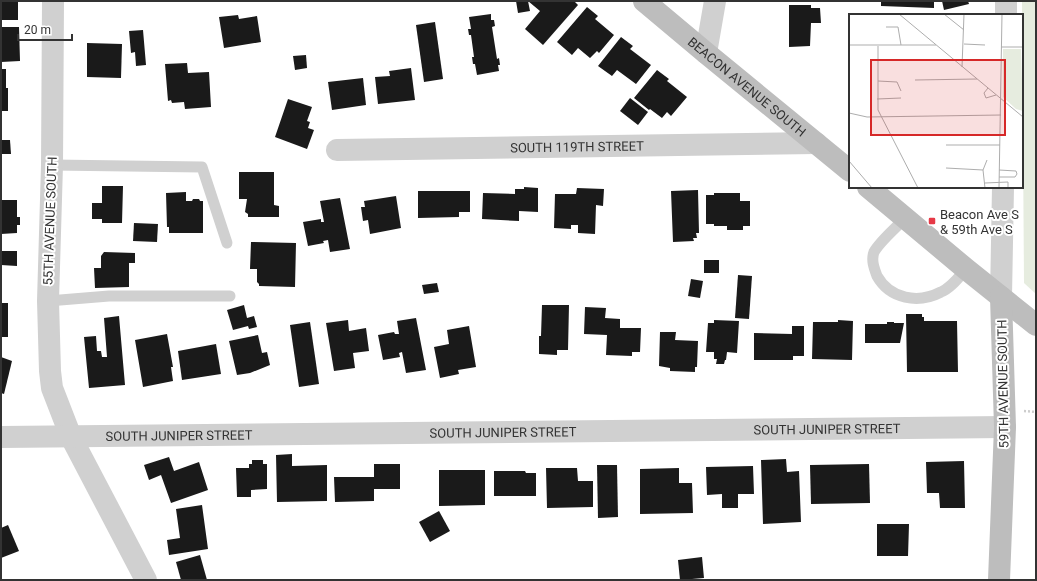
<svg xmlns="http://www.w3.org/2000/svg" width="1037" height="581" font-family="Roboto,sans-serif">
	<rect width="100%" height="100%" fill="#fff"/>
	<!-- green -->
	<path fill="#e6ecdf" d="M1022 1H1036V294L1024 283Z"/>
	<!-- building -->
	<g fill="#1a1a1a">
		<rect x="1" y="1" width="17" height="19"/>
		<path d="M516 1H574L578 5 543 45 525 29 540 11 528 1 530 11 518 13Z"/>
		<path d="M881 1H934V8L881 6Z"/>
		<path d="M942 1H968L969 4 944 10Z"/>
		<path d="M789 5H811V8H820L821 23H811L810 46 789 47Z"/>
		<path d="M587 7 598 16 595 19 614 35 599 53 597 51 590 58 578 48 572 55 557 42Z"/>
		<path d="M491 14V20H494L495 26 492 27 497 59 499 58 500 65H498L499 71 477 75 475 64H473L472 57H474L471 35H469L468 29H471L469 17Z"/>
		<path d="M238 15 239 19 257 16 261 42 224 48 219 17Z"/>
		<path d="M435 22 443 79 424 82 416 25Z"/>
		<path d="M1 27H19L20 61 1 62Z"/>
		<path d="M143 30 146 65 136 66 135 52 131 53 129 31Z"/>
		<path d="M621 37 633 46 630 49 651 65 636 84 617 70 612 76 598 66Z"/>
		<path d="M87 43 122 44 121 78 87 77Z"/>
		<path d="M306 55 307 68 295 70 293 56Z"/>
		<path d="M187 63 188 73 209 72 211 107 185 109 184 102 172 103 171 100 168 101 165 64Z"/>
		<path d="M411 68 415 100 378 104 375 77 390 76 389 71Z"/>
		<path d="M1 69H6V88H8V111H1Z"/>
		<path d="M657 70 669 79 667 81 687 97 671 116 667 112 662 118 650 109 649 110 634 98Z"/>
		<path d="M363 78 366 105 332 110 328 82Z"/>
		<path d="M630 98 648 112 638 125 620 111Z"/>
		<path d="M288 99 312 107 307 121 310 122 308 128 314 130 307 149 275 137Z"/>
		<path d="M1 140H10L11 154H1Z"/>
		<path d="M239 172H274V205L279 206V217H248V214L245 212 247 199H239Z"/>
		<path d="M102 186H123L122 223H102V219H92V203H102Z"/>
		<path d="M524 187 538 188V212L519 211V221L482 219 483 193 515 194V189H524Z"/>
		<path d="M577 188 604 189 603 206 596 205 595 234 578 233V225H571V229L554 228 555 194H576Z"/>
		<path d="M698 190 699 233H696L697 238H693L694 241 673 242 671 191Z"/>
		<path d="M418 191H470V212H459V217L418 218Z"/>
		<path d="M186 192V201H192L193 199H199L200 201H203V233H169V227H167L166 193Z"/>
		<path d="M714 193H740V201H750V226H743V230H727V226H714V224H706V195H714Z"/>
		<path d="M396 196 401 228 370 234 368 220 363 221 361 207H365L364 201Z"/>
		<path d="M340 198 350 249 330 252 328 240 323 241 324 243 308 246 303 222 321 219V222H324L320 201Z"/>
		<path d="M1 200H17V217H20V225H17V233L1 234Z"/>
		<path d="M134 223 158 224 157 242 133 241Z"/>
		<path d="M251 242 296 243 295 287 259 286V284L257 282V269H250Z"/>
		<path d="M1 251H17V266L1 265Z"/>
		<path d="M104 252 135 253V263H129V287L95 288 94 268H101V256Z"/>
		<rect x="704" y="260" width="15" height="13"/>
		<path d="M738 275 752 276 749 319 735 318Z"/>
		<path d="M691 279 703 281 700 298 688 296Z"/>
		<path d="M437 283 439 292 424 294 422 285Z"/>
		<rect x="1" y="303" width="7" height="34"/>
		<path d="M244 305 247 318 254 316 257 327 249 329 248 326 233 330 227 310Z"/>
		<path d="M542 305H569L568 350H557V355L539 354V336H541Z"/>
		<path d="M585 307 606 308 605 318 620 319V328H641L640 352H632V356L606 355 607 335 584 334Z"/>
		<path d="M906 314H922V317H924V321H957L958 372H907Z"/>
		<path d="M119 316 125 385 89 388 84 337 96 336 97 351H101L102 357H107L104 318Z"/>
		<path d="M416 318 426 370 406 373 402 352 399 353 400 357 383 360 378 335 394 332 395 334H399L397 321Z"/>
		<path d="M348 320 349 331 366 328 369 351 353 353 355 368 334 371 326 323Z"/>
		<path d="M714 320 739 321 737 353 727 352 726 360H725L724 364H716L717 359H714V352H706L708 323H714Z"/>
		<path d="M838 320 853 321 852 360 812 359 813 322H838Z"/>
		<path d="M310 322 319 384 299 387 290 325Z"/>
		<path d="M887 322H894V323H904L900 343H865V324H887Z"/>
		<path d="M469 326 476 367 458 370 459 374 440 378 434 347 449 344 447 330Z"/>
		<path d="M792 326H804V356H793V360H754V333L792 334Z"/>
		<path d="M660 332H676L675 340 698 341 697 367H695V372L670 371V368L659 366Z"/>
		<path d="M167 334 173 367H171L173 381 143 387 135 340Z"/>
		<path d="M258 335 262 353 267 352 270 365 250 373 237 375 229 341Z"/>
		<path d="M216 344 221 374 182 380 178 351Z"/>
		<path d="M1 357 12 361 4 394 1 393Z"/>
		<path d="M292 454V466L327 465V501L277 502 276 455Z"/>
		<path d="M169 457 174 471 199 462 208 490 171 503 161 475 149 480 144 465Z"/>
		<path d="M786 459 787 472 799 471 801 522 763 524 761 460Z"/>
		<path d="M252 460H263V464H267V489L251 490V497H237L236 468H249V464H252Z"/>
		<path d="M964 461 965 508H940L939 493H927L926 462Z"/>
		<path d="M374 464H400V489H374V501L335 502 334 477H374Z"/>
		<path d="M869 464 870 503 811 504 810 465Z"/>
		<path d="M597 465H617L618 517 598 518Z"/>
		<path d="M753 466 754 494H738V508H722V494L707 495 706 467Z"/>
		<path d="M546 468H577L578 481H593V507L547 508Z"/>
		<path d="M679 468V483H692L693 513 640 514V469Z"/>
		<path d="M439 470H485V505L439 506Z"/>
		<path d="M494 471H525L526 473H536V496H494Z"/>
		<path d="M202 505 208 549 169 555 167 540 180 538 176 509Z"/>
		<path d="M439 511 450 531 430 542 419 522Z"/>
		<path d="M877 524H909L908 556H877Z"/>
		<path d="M8 525 19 551 1 558V528Z"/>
		<path d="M200 555 207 580H181L176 562Z"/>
		<path d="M702 557 704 578 680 580 678 560Z"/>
	</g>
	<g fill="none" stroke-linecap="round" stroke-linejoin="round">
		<!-- path -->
		<path stroke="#cdcdcd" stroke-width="2.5" stroke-dasharray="2 2" stroke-linecap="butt" d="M1024 411 1036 412"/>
		<!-- lane -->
		<g stroke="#d0d0d0" stroke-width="11">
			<path d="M52 165 202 167 227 243"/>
			<path d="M905 218C896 228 880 241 874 252 871 260 874 268 877 276 890 299 918 304 941 292 951 288 959 277 966 269"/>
			<path d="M48 301 109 296H230"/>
		</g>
		<!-- street -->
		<g stroke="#d0d0d0" stroke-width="22">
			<path d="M53 1 52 165 48 301 50 371 52 388 71 437 146 580"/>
			<path d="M1006 15V1"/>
			<path d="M706 53 715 1"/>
			<path id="s1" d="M337 150 816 143"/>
			<path d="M1001 297 1003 187"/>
			<path id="s2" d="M1 437 1005 427"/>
		</g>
		<!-- secondary -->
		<g stroke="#bdbdbd" stroke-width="22">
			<path id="s3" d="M644 1 706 53 850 171"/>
			<path d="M868 187 966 269 1036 325"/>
			<path d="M999 580 1005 427 1001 297"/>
		</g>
	</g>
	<!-- markers -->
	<rect fill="#e63946" stroke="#fff" stroke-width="1.5" x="928" y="217" width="8" height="8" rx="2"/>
	<g text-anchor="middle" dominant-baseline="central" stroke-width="4" stroke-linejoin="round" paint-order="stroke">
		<!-- street labels -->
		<g font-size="13" fill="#333" stroke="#fff">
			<text stroke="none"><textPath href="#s3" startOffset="134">BEACON AVENUE SOUTH</textPath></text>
			<text stroke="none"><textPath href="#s1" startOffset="240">SOUTH 119TH STREET</textPath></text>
			<text transform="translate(50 221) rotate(-88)">55TH AVENUE SOUTH</text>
			<text transform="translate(1003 384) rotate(-91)">59TH AVENUE SOUTH</text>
			<text stroke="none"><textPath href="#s2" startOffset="826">SOUTH JUNIPER STREET</textPath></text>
			<text stroke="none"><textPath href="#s2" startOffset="502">SOUTH JUNIPER STREET</textPath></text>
			<text stroke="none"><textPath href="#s2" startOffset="178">SOUTH JUNIPER STREET</textPath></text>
		</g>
		<!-- poi labels -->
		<g font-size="13" fill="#333" stroke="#fff" text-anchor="start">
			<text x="940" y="214">Beacon Ave S<tspan x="940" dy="15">&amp; 59th Ave S</tspan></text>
		</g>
	</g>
	<!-- overview -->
	<g transform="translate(849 14)">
		<rect width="174" height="174" fill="#fff"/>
		<path d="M154 35H172L174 97 167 95 154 83Z" fill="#e6ecdf"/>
		<path fill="none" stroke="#adadad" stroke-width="1" d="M50 0 174 103M95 0 115 16M37 13H49L52 31M115 30 136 31M0 31H87M29 32V96L69 174M152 33H174M113 53 115 0M66 66 128 65M29 67 48 68 52 77M139 74 135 79 137 84 147 81M28 85 52 84M0 99 18 103 152 101M97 131H151M0 147 23 174M97 154 134 156M150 163H166L168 160 167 157 150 156M136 169 159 168V174M136 174 134 156 138 146M150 174 153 0"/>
		<path fill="#d62828" fill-opacity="0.15" stroke="#d62828" stroke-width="2" d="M22 46H156V121H22Z"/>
		<rect width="174" height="174" fill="none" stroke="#333" stroke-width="2"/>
	</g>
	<!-- border -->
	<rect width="1037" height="581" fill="none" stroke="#333333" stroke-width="4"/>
	<!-- scale -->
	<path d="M18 34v6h54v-6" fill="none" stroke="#333333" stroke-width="2"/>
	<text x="24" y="34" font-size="12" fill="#333333" stroke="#ffffff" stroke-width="3" paint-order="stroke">20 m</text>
</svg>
